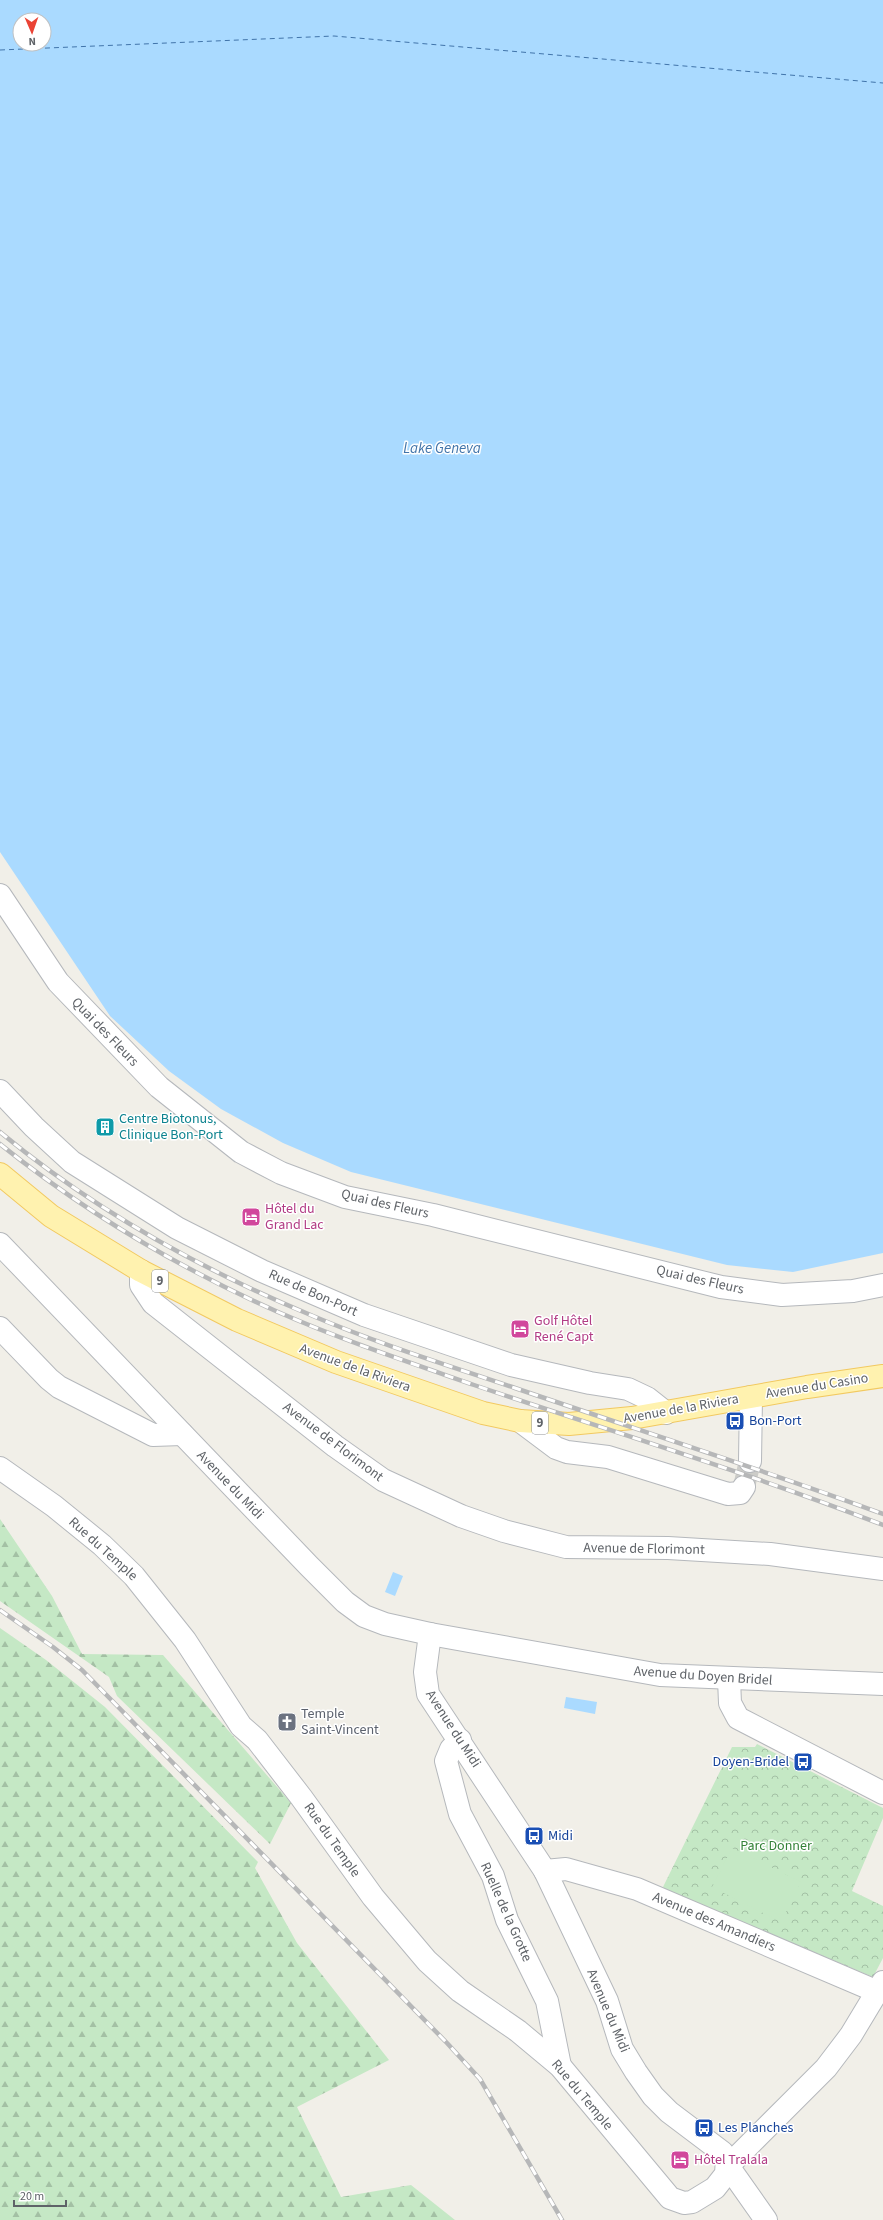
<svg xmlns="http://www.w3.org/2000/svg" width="883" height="2220" font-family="'Source Sans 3',sans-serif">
	<defs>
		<pattern id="forest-firs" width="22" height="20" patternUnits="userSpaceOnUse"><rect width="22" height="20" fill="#c5e8c5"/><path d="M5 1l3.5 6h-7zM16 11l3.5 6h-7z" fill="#a3c0a4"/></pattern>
		<pattern id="park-crowns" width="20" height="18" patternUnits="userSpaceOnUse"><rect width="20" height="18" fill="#c5e8c5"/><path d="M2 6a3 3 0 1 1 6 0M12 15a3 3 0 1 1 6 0" fill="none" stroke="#a3c0a4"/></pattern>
	</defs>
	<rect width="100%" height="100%" fill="#f1efe8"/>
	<!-- forest -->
	<g fill="url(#forest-firs)">
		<path d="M0 1519 52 1596 82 1654 163 1655 291 1803 270 1844 117 1696 109 1677 0 1601Z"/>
		<path d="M0 1628 46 1660 105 1707 258 1862 255 1868 297 1943 389 2060 297 2107 341 2197 411 2185 455 2220H0Z"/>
	</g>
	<!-- park -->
	<path fill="url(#park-crowns)" d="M757 1744 883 1808V1818L852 1891 883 1906V1958L873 1977 665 1890 663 1887 732 1747H755Z"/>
	<!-- pitch -->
	<path fill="#c5e8c5" d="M732 1848 801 1882 781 1922 712 1887Z"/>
	<!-- water -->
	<g fill="#aadaff" fill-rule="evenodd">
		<path d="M0 0H883V1253L793 1272 727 1265 351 1172 283 1143 221 1109 169 1071 110 1016 0 852ZM20 20H44V44H20Z"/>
		<path d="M393 1572 403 1576 395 1596 385 1592Z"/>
		<path d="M566 1697 597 1702 595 1714 564 1708Z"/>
	</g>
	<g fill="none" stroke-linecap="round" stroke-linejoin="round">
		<!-- ferry -->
		<path stroke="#4174aa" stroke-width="1" stroke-dasharray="5 4" stroke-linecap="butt" d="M0 50 334 36 883 83"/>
		<!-- minor-tunnel -->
		<path stroke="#ccccc8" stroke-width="22" stroke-dasharray="22 11" stroke-linecap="butt" d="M744 1487 750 1461"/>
		<!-- minor casing -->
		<g stroke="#b5b8bc" stroke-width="24">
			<g id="minor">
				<path d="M0 895 58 982 159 1087 241 1152 281 1173 345 1197 433 1215 721 1287 782 1295 853 1291 883 1285"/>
				<path d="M0 1091 34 1127 72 1162 177 1228 262 1271 364 1315 511 1365 590 1383 628 1389 647 1398 666 1413"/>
				<path d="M0 1244 309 1566 345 1602 364 1616 385 1624 430 1634 660 1675 883 1684"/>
				<path d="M141 1271V1285L153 1303 335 1446 383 1480 461 1516 504 1531 566 1547 668 1548 770 1554 883 1569"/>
				<path d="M0 1328 49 1379 59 1387 153 1435 182 1434"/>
				<path d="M520 1421 556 1448 567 1452 608 1457 728 1494 740 1493 744 1487"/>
				<path d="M750 1461 751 1397"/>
				<path d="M0 1468 54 1506 102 1545 134 1576 185 1640 241 1726 257 1740 301 1797 373 1897 427 1961 460 1991 518 2031 560 2066 670 2198 684 2203 692 2202 715 2188 726 2174 727 2158 722 2152 669 2112 653 2096 636 2072 622 2049 607 2001 545 1871 428 1694 425 1672 430 1634"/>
				<path d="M729 1679 730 1703 738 1718 883 1793"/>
				<path d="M460 1740 451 1749 446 1761 460 1814 493 1876 507 1920 547 2001 560 2066"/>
				<path d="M545 1871 566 1869 637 1889 878 1992"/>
				<path d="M728 2166 826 2068 851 2035 883 1982"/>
				<path d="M728 2166 766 2220"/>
			</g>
		</g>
		<!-- major casing -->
		<g stroke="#f2c960" stroke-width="24">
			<path id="major" d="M0 1174 51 1216 141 1271 237 1320 336 1362 483 1413 520 1421 569 1424 632 1418 807 1387 883 1376"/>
		</g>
		<!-- minor -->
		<use href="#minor" stroke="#fff" stroke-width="22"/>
		<!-- major -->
		<use href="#major" stroke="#fff2af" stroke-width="22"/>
		<!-- rail casing -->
		<g stroke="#b6b7b8" stroke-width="4.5">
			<g id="rail">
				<path d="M0 1132C93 1209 202 1270 313 1316 379 1344 447 1365 515 1388 638 1430 761 1469 883 1514"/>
				<path d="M0 1144C85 1212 179 1268 278 1312 342 1340 408 1362 474 1385 610 1431 749 1473 883 1525"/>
				<path d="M0 1610 53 1647 82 1670 447 2043 480 2079 562 2220"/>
			</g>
		</g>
		<!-- rail -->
		<use href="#rail" stroke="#fff" stroke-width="3" stroke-dasharray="9" stroke-linecap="butt"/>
	</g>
	<!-- icons -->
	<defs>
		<g id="building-square" transform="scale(1)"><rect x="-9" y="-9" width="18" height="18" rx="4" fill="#0f9aa8" stroke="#fff"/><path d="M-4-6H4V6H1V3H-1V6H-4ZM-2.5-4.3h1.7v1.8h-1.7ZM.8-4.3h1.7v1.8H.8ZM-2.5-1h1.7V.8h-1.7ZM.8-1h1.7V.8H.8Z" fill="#fff"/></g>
		<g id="hotel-square" transform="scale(1)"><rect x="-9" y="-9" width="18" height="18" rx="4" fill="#d1479c" stroke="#fff"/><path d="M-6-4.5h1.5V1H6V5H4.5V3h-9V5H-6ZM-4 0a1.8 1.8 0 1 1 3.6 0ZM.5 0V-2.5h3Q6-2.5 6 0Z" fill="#fff"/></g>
		<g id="bus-square" transform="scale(1)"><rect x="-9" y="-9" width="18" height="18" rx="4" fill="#1a4fb4" stroke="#fff"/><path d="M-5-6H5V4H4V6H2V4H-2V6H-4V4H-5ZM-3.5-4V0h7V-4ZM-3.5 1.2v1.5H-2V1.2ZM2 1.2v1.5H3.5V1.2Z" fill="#fff"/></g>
		<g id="church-square" transform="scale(1)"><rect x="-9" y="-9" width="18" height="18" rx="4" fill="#6b7280" stroke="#fff"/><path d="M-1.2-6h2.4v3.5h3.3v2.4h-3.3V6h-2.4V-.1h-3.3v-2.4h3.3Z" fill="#fff"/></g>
	</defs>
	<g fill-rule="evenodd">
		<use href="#building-square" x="105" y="1127"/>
		<use href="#hotel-square" x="251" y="1217"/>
		<use href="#hotel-square" x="520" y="1329"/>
		<use href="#bus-square" x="735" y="1421"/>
		<use href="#church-square" x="287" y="1722"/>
		<use href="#bus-square" x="803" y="1762"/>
		<use href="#bus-square" x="534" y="1836"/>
		<use href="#bus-square" x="704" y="2128"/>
		<use href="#hotel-square" x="680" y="2160"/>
	</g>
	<g text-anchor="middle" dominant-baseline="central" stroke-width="3" stroke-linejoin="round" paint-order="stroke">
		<!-- shield labels -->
		<g fill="#fff" stroke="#8f9295" stroke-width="1">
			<rect x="152" y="1270" width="16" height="22" rx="3"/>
			<rect x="532" y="1412" width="16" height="22" rx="3"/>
		</g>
		<g font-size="13" font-weight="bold" fill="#5f6368">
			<text x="160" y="1281">9</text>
			<text x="540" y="1423">9</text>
		</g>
		<!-- street labels -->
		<g font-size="14" fill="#5f6368" stroke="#fff">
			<text transform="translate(105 1032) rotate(46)">Quai des Fleurs</text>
			<text transform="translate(385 1204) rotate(13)">Quai des Fleurs</text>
			<text transform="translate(700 1280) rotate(13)">Quai des Fleurs</text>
			<text transform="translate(313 1293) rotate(24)">Rue de Bon-Port</text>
			<text transform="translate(355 1368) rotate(20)">Avenue de la Riviera</text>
			<text transform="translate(817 1386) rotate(-9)">Avenue du Casino</text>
			<text transform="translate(681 1409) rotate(-10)">Avenue de la Riviera</text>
			<text transform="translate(333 1442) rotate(37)">Avenue de Florimont</text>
			<text transform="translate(230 1485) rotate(46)">Avenue du Midi</text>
			<text transform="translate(103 1549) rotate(42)">Rue du Temple</text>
			<text transform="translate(644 1549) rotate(1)">Avenue de Florimont</text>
			<text transform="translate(703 1676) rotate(4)">Avenue du Doyen Bridel</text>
			<text transform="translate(453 1729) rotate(57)">Avenue du Midi</text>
			<text transform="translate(332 1840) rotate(55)">Rue du Temple</text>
			<text transform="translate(506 1912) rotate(66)">Ruelle de la Grotte</text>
			<text transform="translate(714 1922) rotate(23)">Avenue des Amandiers</text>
			<text transform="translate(608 2011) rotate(67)">Avenue du Midi</text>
			<text transform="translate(582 2095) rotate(50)">Rue du Temple</text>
		</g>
		<!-- culture labels -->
		<g font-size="14" fill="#0d838f" stroke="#fff" text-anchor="start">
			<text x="119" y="1119">Centre Biotonus,<tspan x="119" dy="16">Clinique Bon-Port</tspan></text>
		</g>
		<!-- hotel labels -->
		<g font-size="14" fill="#b23c85" stroke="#fff" text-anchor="start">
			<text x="265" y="1209">Hôtel du<tspan x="265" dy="16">Grand Lac</tspan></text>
			<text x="534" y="1321">Golf Hôtel<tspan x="534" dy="16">René Capt</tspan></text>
			<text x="694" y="2160">Hôtel Tralala</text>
		</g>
		<!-- transit labels -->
		<g font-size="14" fill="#164399" stroke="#fff" text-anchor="start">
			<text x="749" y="1421">Bon-Port</text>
			<text x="789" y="1762" text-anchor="end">Doyen-Bridel</text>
			<text x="548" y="1836">Midi</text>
			<text x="718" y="2128">Les Planches</text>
		</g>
		<!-- worship labels -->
		<g font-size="14" fill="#5b616d" stroke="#fff" text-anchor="start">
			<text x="301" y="1714">Temple<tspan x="301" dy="16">Saint-Vincent</tspan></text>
		</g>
		<!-- park labels -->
		<g font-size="14" fill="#348238" stroke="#fff">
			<text x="776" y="1846">Parc Donner</text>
		</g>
		<!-- water labels -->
		<g font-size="15" font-style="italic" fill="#4174aa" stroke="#fff">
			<text x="442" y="448">Lake Geneva</text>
		</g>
	</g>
	<!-- north arrow -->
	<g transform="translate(32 32) rotate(178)"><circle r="19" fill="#ffffff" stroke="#bfc1c3"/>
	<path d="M0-3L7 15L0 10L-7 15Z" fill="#ea4335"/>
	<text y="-6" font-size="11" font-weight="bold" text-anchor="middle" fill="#5f6368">N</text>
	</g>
	<!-- scale -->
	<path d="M14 2200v6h52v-6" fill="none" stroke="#5f6368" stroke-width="2"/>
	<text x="20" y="2200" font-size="12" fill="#5f6368" stroke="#ffffff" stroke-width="3" paint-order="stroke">20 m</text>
</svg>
